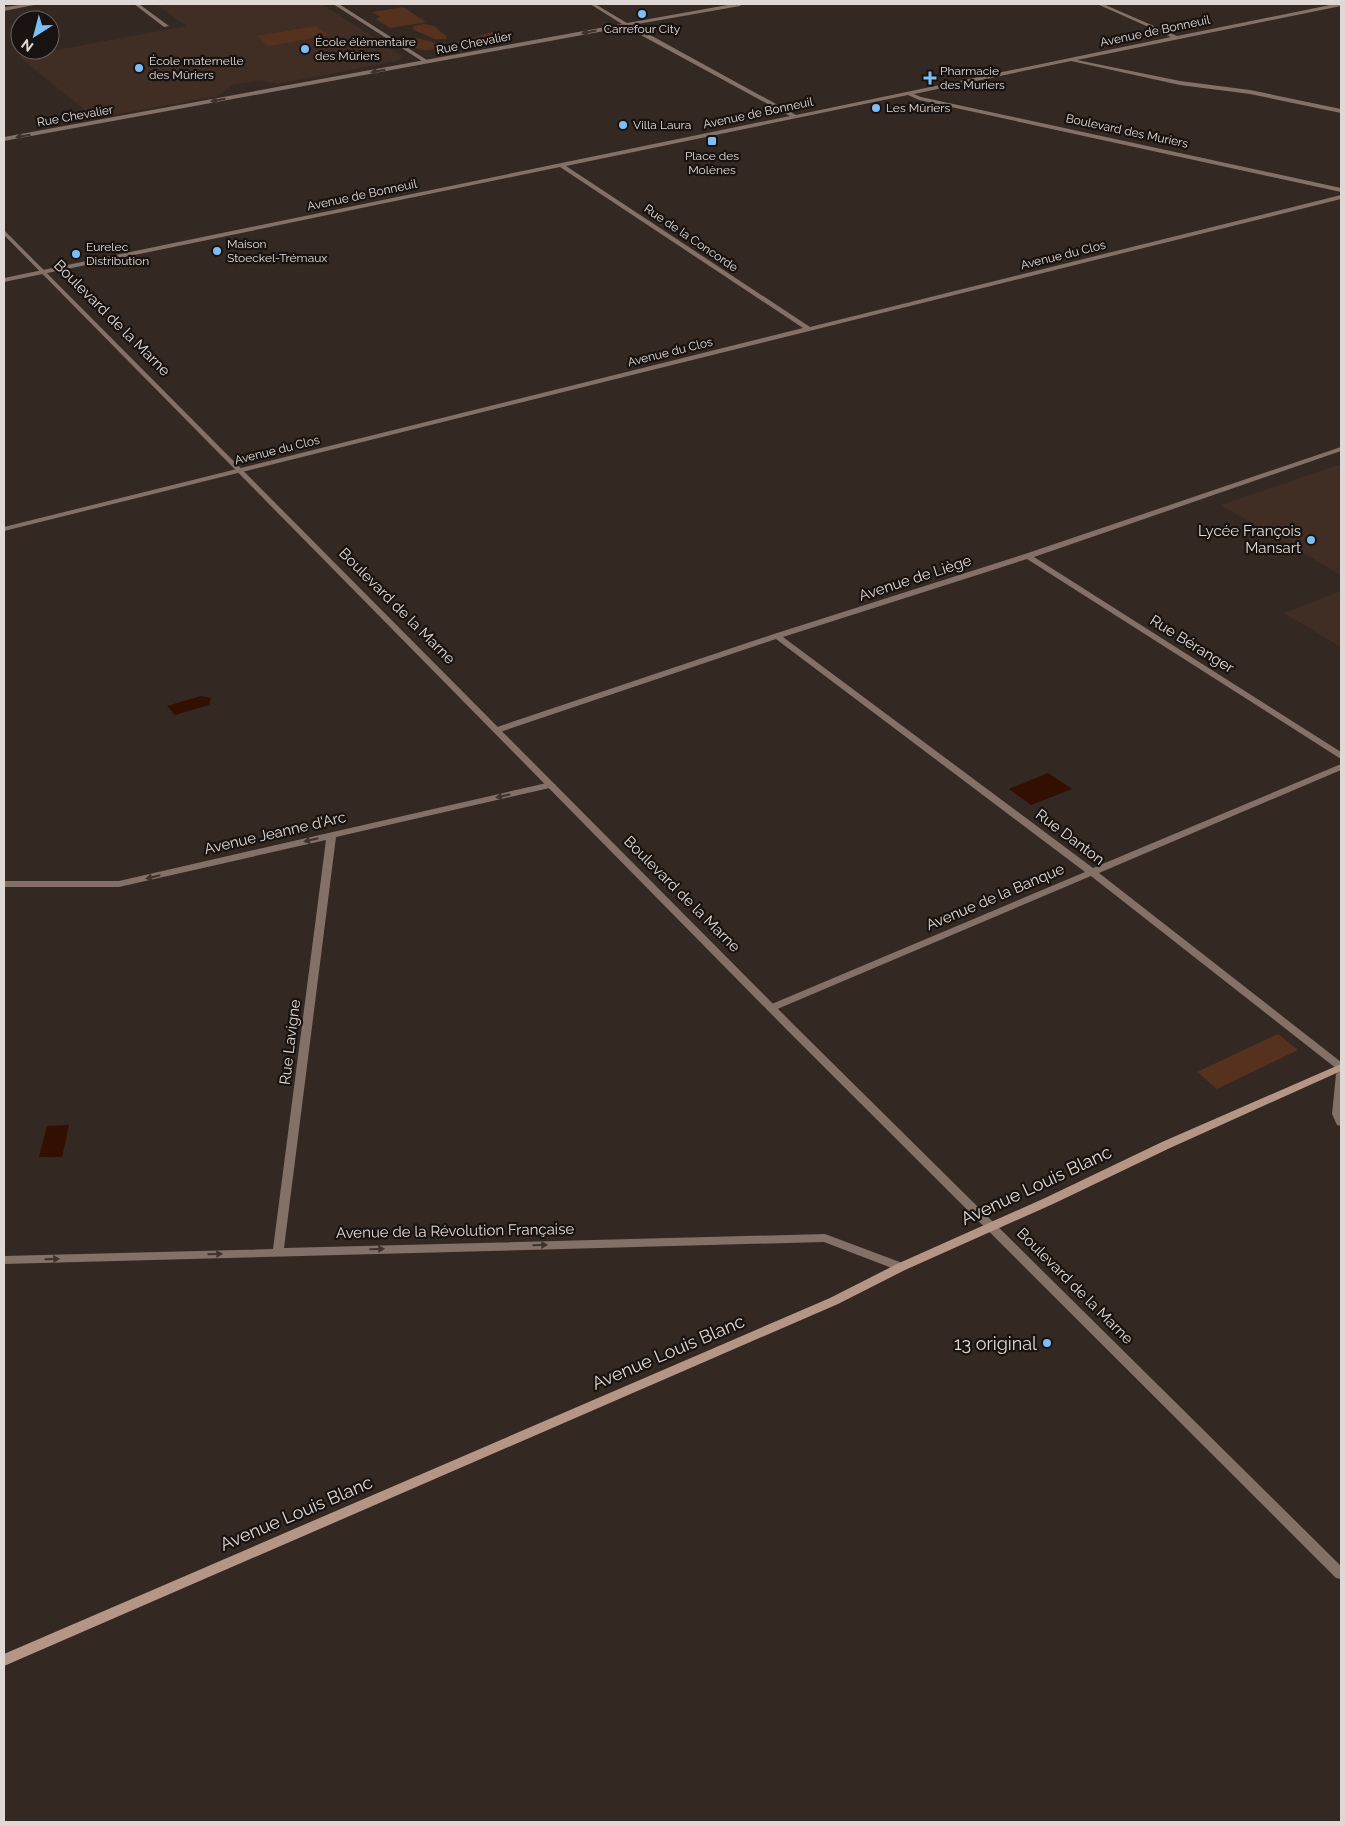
<svg xmlns="http://www.w3.org/2000/svg" width="1345" height="1826" font-family="Raleway,sans-serif">
	<rect width="100%" height="100%" fill="#342822"/>
	<!-- built -->
	<g fill="#402e25">
		<path d="M156 4H322L404 57 397 61 278 84 266 82 262 80 232 85 218 96 95 118 19 57 187 26Z"/>
		<path d="M1341 464V575L1221 505Z"/>
		<path d="M1341 591V647L1284 613Z"/>
	</g>
	<!-- green -->
	<g fill="#56311e">
		<path d="M403 7 426 22 390 28 376 19 380 17 372 12Z"/>
		<path d="M424 24 434 26 447 37 446 39H434L412 29 414 26Z"/>
		<path d="M316 26 329 35 269 46 257 36Z"/>
		<path d="M492 32H502L507 36 455 45 460 40 478 37V36Z"/>
		<path d="M417 38 439 44 440 45C428 55 416 49 406 42L409 39Z"/>
		<path d="M1278 1034 1298 1050 1217 1089 1197 1072Z"/>
	</g>
	<!-- water -->
	<g fill="#320f00">
		<path d="M201 696 211 698 209 705 175 715 167 706Z"/>
		<path d="M1048 773 1072 789 1031 805 1009 789Z"/>
		<path d="M69 1125 62 1157H39L47 1126Z"/>
	</g>
	<g fill="none" stroke-linecap="round" stroke-linejoin="round">
		<!-- service -->
		<path fill="#837066" fill-rule="evenodd" d="M333 4H339L430 62 425 63Z"/>
		<!-- minor -->
		<g fill="#837066" fill-rule="evenodd">
			<path d="M28 4H39L4 11V7Z"/>
			<path d="M134 4H139L169 26 164 27Z"/>
			<path d="M590 4H595L627 23 733 4H742L740 6 632 25 796 115 1171 37 1097 4H1103L1177 36 1335 4H1341V6L1077 60 1180 81 1250 90 1341 109V113L1250 94 1180 85 1071 61 914 94 921 97 1341 188V192L919 100 908 95 566 166 810 327 1341 195V199L4 531V527L803 328 560 167 4 282V278L790 116 626 27 4 141V137L622 24Z"/>
			<path d="M1341 447V451L1034 557 1341 752V759L1027 559 783 637 1093 868 1341 764V770L1099 873 1341 1062V1070L1337 1069 1091 876 775 1010H767L766 1008 767 1006 1085 872 776 639 500 732 497 733 492 730 494 728 774 634 1025 554Z"/>
			<path d="M551 782 556 785 554 787 336 837 284 1248 825 1234 905 1264 907 1267 905 1270H897L824 1242 4 1264V1256L273 1249 326 840 119 887H4V881H119Z"/>
		</g>
		<!-- tertiary -->
		<g fill="#837066" fill-rule="evenodd">
			<path d="M4 230 796 1027 1341 1566V1579L1336 1578 788 1031 4 235Z"/>
			<path d="M1341 1070V1126L1337 1125 1332 1114 1336 1074Z"/>
		</g>
		<!-- secondary -->
		<path fill="#b59686" fill-rule="evenodd" d="M1341 1064V1071L1170 1148 1053 1204 905 1270 838 1304 4 1666V1654L830 1298 897 1264 1045 1198 1162 1142Z"/>
	</g>
	<!-- one-way arrows -->
	<defs><path id="oneway-solid" d="M-6-.8H1V-3.2L6.5 0L1 3.2V.8H-6Z" transform="scale(1.25)"/></defs>
	<g fill="#3d332e">
		<use href="#oneway-solid" transform="translate(589 32) rotate(169)"/>
		<use href="#oneway-solid" transform="translate(378 71) rotate(170)"/>
		<use href="#oneway-solid" transform="translate(218 100) rotate(170)"/>
		<use href="#oneway-solid" transform="translate(23 136) rotate(170)"/>
		<use href="#oneway-solid" transform="translate(503 796) rotate(167)"/>
		<use href="#oneway-solid" transform="translate(311 840) rotate(167)"/>
		<use href="#oneway-solid" transform="translate(153 877) rotate(167)"/>
		<use href="#oneway-solid" transform="translate(540 1245) rotate(-1)"/>
		<use href="#oneway-solid" transform="translate(377 1249) rotate(-1)"/>
		<use href="#oneway-solid" transform="translate(215 1254) rotate(-2)"/>
		<use href="#oneway-solid" transform="translate(52 1259) rotate(-2)"/>
	</g>
	<!-- markers -->
	<g fill="#7dbef9" stroke="#181210" stroke-width="2">
		<circle cx="642" cy="14" r="5"/>
		<circle cx="305" cy="49" r="5"/>
		<circle cx="139" cy="68" r="5"/>
		<path d="M927.5 70.5h5v5h5v5h-5v5h-5v-5h-5v-5h5z"/>
		<circle cx="876" cy="108" r="5"/>
		<circle cx="623" cy="125" r="5"/>
		<rect x="707" y="136" width="10" height="10" rx="2.5"/>
		<circle cx="217" cy="251" r="5"/>
		<circle cx="76" cy="254" r="5"/>
		<circle cx="1311" cy="540" r="5"/>
		<circle cx="1047" cy="1343" r="5"/>
	</g>
	<g text-anchor="middle" dominant-baseline="central" stroke-width="4.5" stroke-linejoin="round" paint-order="stroke">
		<!-- far-poi labels -->
		<g font-size="12" fill="#e0d8d4" stroke="#181210" text-anchor="start">
			<text x="642" y="29" text-anchor="middle">Carrefour City</text>
			<text x="315" y="42">École élémentaire<tspan x="315" dy="14">des Mûriers</tspan></text>
			<text x="149" y="61">École maternelle<tspan x="149" dy="14">des Mûriers</tspan></text>
			<text x="940" y="71">Pharmacie<tspan x="940" dy="14">des Muriers</tspan></text>
			<text x="886" y="108">Les Mûriers</text>
			<text x="633" y="125">Villa Laura</text>
			<text x="712" y="156" text-anchor="middle">Place des<tspan x="712" dy="14">Molènes</tspan></text>
			<text x="227" y="244">Maison<tspan x="227" dy="14">Stoeckel-Trémaux</tspan></text>
			<text x="86" y="247">Eurelec<tspan x="86" dy="14">Distribution</tspan></text>
		</g>
		<!-- far-street labels -->
		<g font-size="12" fill="#e0d8d4" stroke="#181210">
			<text transform="translate(1155 31) rotate(-12)">Avenue de Bonneuil</text>
			<text transform="translate(474 43) rotate(-11)">Rue Chevalier</text>
			<text transform="translate(758 113) rotate(-12)">Avenue de Bonneuil</text>
			<text transform="translate(75 116) rotate(-10)">Rue Chevalier</text>
			<text transform="translate(1127 131) rotate(12)">Boulevard des Muriers</text>
			<text transform="translate(362 195) rotate(-12)">Avenue de Bonneuil</text>
			<text transform="translate(691 238) rotate(34)">Rue de la Concorde</text>
			<text transform="translate(1063 255) rotate(-14)">Avenue du Clos</text>
			<text transform="translate(670 352) rotate(-14)">Avenue du Clos</text>
			<text transform="translate(277 450) rotate(-14)">Avenue du Clos</text>
		</g>
		<!-- street labels -->
		<g font-size="15" fill="#e0d8d4" stroke="#181210">
			<text transform="translate(112 318) rotate(45)">Boulevard de la Marne</text>
			<text transform="translate(915 578) rotate(-18)">Avenue de Liège</text>
			<text transform="translate(397 606) rotate(45)">Boulevard de la Marne</text>
			<text transform="translate(1192 644) rotate(32)">Rue Béranger</text>
			<text transform="translate(275 833) rotate(-13)">Avenue Jeanne d'Arc</text>
			<text transform="translate(1070 837) rotate(37)">Rue Danton</text>
			<text transform="translate(682 894) rotate(45)">Boulevard de la Marne</text>
			<text transform="translate(995 897) rotate(-23)">Avenue de la Banque</text>
			<text transform="translate(290 1042) rotate(-83)">Rue Lavigne</text>
			<text transform="translate(455 1231) rotate(-1)">Avenue de la Révolution Française</text>
			<text transform="translate(1075 1286) rotate(45)">Boulevard de la Marne</text>
		</g>
		<!-- poi labels -->
		<g font-size="15" fill="#e0d8d4" stroke="#181210" text-anchor="end">
			<text x="1301" y="531">Lycée François<tspan x="1301" dy="17">Mansart</tspan></text>
		</g>
		<!-- near-street labels -->
		<g font-size="18" fill="#e0d8d4" stroke="#181210">
			<text transform="translate(1036 1185) rotate(-25)">Avenue Louis Blanc</text>
			<text transform="translate(668 1352) rotate(-23)">Avenue Louis Blanc</text>
			<text transform="translate(296 1513) rotate(-23)">Avenue Louis Blanc</text>
		</g>
		<!-- near-poi labels -->
		<g font-size="18" fill="#e0d8d4" stroke="#181210" text-anchor="end">
			<text x="1037" y="1343">13 original</text>
		</g>
	</g>
	<!-- border -->
	<rect width="1345" height="1826" fill="none" stroke="#e0d8d4" stroke-width="10"/>
	<!-- north arrow -->
	<g transform="translate(35 35) rotate(216)"><circle r="24" fill="#181210" stroke="#68615e"/>
	<path d="M0-4L9 19L0 12L-9 19Z" fill="#7dbef9"/>
	<text y="-8" font-size="14" font-weight="bold" text-anchor="middle" fill="#e0d8d4">N</text>
	</g>
</svg>
